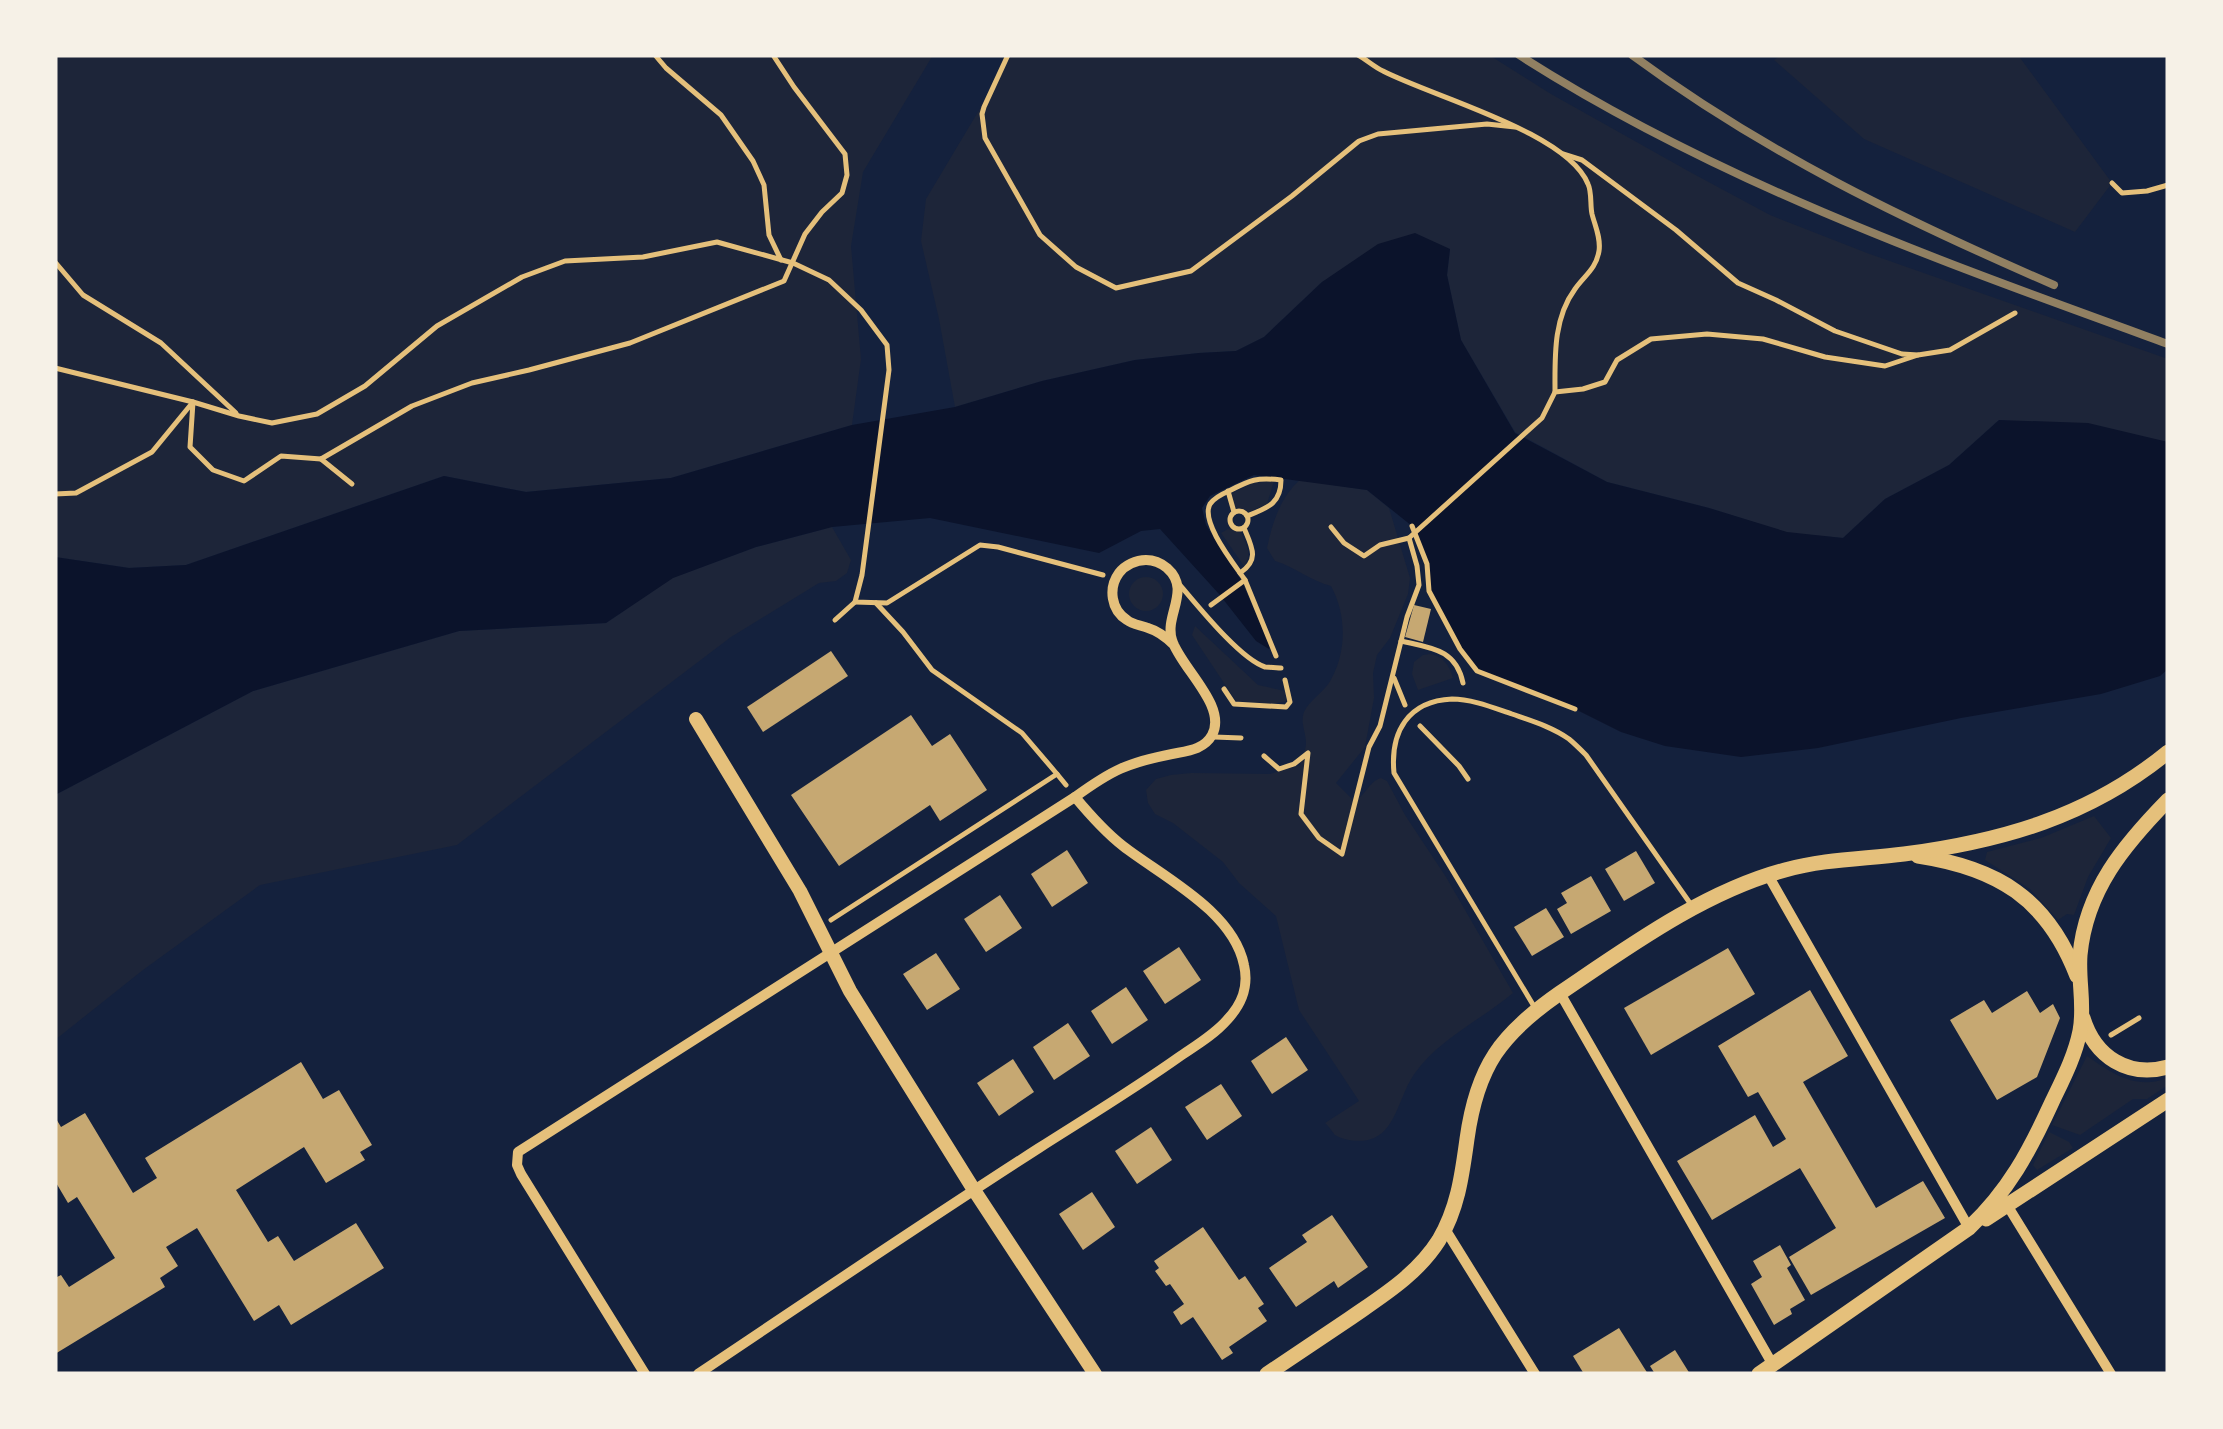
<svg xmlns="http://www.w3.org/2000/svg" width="2223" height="1429" font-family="'Work Sans',sans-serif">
	<rect width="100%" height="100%" fill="#14213d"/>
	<!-- green -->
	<g fill="#1d2539">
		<path d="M55 55H933L863 172 851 246 861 359 852 425 671 478 526 492 444 476 186 565 129 568 55 557Z"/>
		<path d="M1012 55H1489L1551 94 1690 172 1770 215 1867 253 2168 359V442L1999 420 1949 465 1885 499 1843 538 1787 533 1709 508 1607 482 1515 432 1461 340 1447 275 1450 249 1322 282 1264 337 1236 351 1199 353 1135 360 1042 381 955 407 939 319 921 241 926 199Z"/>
		<path d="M1781 55H2018L2112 183 2075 232 1864 139 1774 60Z"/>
		<path d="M1300 480 1367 490 1389 508 1410 578 1408 594 1390 638 1377 655 1373 673 1374 698 1365 747 1336 783 1354 801C1366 796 1369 781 1381 778L1387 781 1405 815 1446 877 1513 993C1481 1020 1439 1039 1415 1073 1400 1093 1397 1128 1374 1138 1363 1143 1345 1141 1335 1135 1334 1134 1327 1124 1325 1123L1359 1101 1299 1010 1276 916 1239 883 1223 862 1173 823 1155 814 1148 803 1146 790 1156 779 1171 775 1191 773 1270 774 1300 765C1302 758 1306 750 1306 743 1306 732 1300 723 1304 712 1309 701 1322 693 1329 683 1347 654 1347 615 1331 586 1311 581 1295 567 1275 561L1267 548C1272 523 1281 496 1300 480Z"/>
		<path d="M1274 481 1267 504 1249 512 1243 509 1234 508 1231 494 1252 483Z"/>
		<path d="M832 527 851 560 847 573 836 581 819 583 731 637 457 845 260 885 143 970 55 1040V795L253 691 459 631 606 623 672 578 756 547Z"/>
		<path d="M1228 529 1241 532C1246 544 1253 555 1244 566L1221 533Z"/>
		<circle cx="1146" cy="594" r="17"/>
		<path d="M1195 626 1258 685 1285 691 1287 701 1272 704 1236 701 1192 635Z"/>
		<path d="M1430 654C1443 656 1449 665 1453 678L1418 690 1412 674 1414 662 1423 655Z"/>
		<path d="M2094 816 2111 838 2088 877 2074 915 2067 914 2058 920 2030 889 1985 860 1987 852 2041 838Z"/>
		<path d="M2087 1056C2113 1074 2135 1090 2168 1078V1085L2147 1099H2133L2080 1135 2052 1125Z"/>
		<path d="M2049 1132 2069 1142 2073 1148 2037 1170 2033 1165Z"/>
	</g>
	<!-- water -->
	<path fill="#0b132b" d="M1415 233 1450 249 1447 275 1461 340 1515 433 1607 482 1709 508 1787 532 1843 538 1885 499 1949 465 1999 420 2088 423 2168 442V669L2160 676 2101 694 1961 718 1818 748 1741 757 1665 746 1621 732 1575 709 1477 671 1460 649 1429 591 1427 564 1412 526 1367 490 1254 475 1210 496 1202 508 1206 525 1242 582 1270 646 1269 649 1256 641 1219 594 1160 529 1141 531 1099 553 930 518 832 527 756 547 673 578 606 623 459 631 253 691 55 795V557L129 568 186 565 444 476 526 492 671 478 852 425 955 407 1042 381 1135 360 1199 353 1236 351 1264 337 1322 282 1378 244Z"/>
	<!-- building -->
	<g fill="#c6a872">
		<path d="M1414 605 1431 609 1423 642 1405 637Z"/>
		<path d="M831 651 848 676 763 732 747 707Z"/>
		<path d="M911 715 932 746 950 734 987 790 940 821 930 805 839 866 791 795Z"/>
		<path d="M1067 850 1088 883 1052 907 1031 874Z"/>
		<path d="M1636 851 1655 883 1624 901 1605 869Z"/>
		<path d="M1591 876 1611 911 1571 934 1557 909 1567 903 1561 893Z"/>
		<path d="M1000 895 1022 928 986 952 964 919Z"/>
		<path d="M1546 908 1564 937 1532 956 1514 927Z"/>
		<path d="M1179 947 1201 980 1165 1004 1143 971Z"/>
		<path d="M1728 948 1755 994 1651 1055 1624 1008Z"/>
		<path d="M936 953 960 989 927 1010 903 974Z"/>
		<path d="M1126 987 1148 1020 1112 1044 1091 1011Z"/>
		<path d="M1810 990 1848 1056 1803 1082 1876 1208 1923 1181 1945 1218 1811 1295 1789 1257 1836 1228 1800 1168 1712 1220 1677 1161 1755 1115 1773 1147 1786 1139 1758 1092 1748 1097 1718 1046Z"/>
		<path d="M2027 991 2040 1013 2053 1004 2060 1018 2037 1077 1997 1100 1950 1020 1984 1000 1992 1013Z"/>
		<path d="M1068 1023 1090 1056 1054 1080 1033 1047Z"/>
		<path d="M1286 1037 1308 1070 1272 1094 1251 1061Z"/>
		<path d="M1013 1059 1034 1092 999 1116 977 1083Z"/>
		<path d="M301 1062 323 1099 339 1090 372 1145 360 1152 365 1160 326 1183 304 1147 236 1190 268 1242 278 1236 294 1261 356 1223 384 1268 291 1325 279 1305 254 1321 197 1228 166 1247 178 1266 160 1278 165 1287 55 1354V1278L61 1275 69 1287 115 1258 77 1197 68 1203 55 1181V1117L61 1127 85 1113 133 1193 157 1178 145 1158Z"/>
		<path d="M1221 1084 1242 1116 1207 1140 1185 1107Z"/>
		<path d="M1151 1127 1172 1160 1137 1184 1115 1151Z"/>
		<path d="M1092 1192 1115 1227 1083 1250 1059 1214Z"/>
		<path d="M1332 1215 1368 1267 1338 1288 1334 1281 1296 1307 1269 1268 1307 1242 1302 1235Z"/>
		<path d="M1203 1227 1239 1280 1245 1276 1264 1304 1258 1308 1267 1321 1229 1347 1233 1353 1222 1360 1193 1317 1181 1325 1173 1312 1184 1304 1170 1284 1166 1286 1155 1271 1159 1268 1154 1261Z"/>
		<path d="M1780 1245 1791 1265 1787 1268 1805 1300 1790 1309 1792 1314 1774 1325 1751 1284 1762 1277 1753 1261Z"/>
		<path d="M1619 1328 1648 1374H1584L1573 1356Z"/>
		<path d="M1675 1350 1690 1374H1655L1650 1366Z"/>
	</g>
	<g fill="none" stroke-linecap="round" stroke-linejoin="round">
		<!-- path -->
		<g stroke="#e5c07b" stroke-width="5">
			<path d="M655 55 666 68 721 115 753 161 764 185 769 235 781 260"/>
			<path d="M1008 55 984 107 982 114 985 138 1040 235 1076 267 1116 288 1191 271 1292 196 1359 141 1378 134 1487 124 1515 127"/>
			<path d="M1358 55C1367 60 1374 67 1383 71 1433 97 1567 132 1588 184 1592 192 1590 205 1592 214 1595 226 1601 238 1599 251 1596 269 1585 275 1575 289 1553 319 1555 357 1555 392"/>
			<path d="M1563 154 1582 160 1676 230 1738 283 1776 300 1835 331 1902 354 1918 355 1950 350 2015 313"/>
			<path d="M2112 183 2122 193 2147 191 2168 185"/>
			<path d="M55 262 83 295 161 343 236 413"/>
			<path d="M55 368 193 402 239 416 272 423 317 414 365 386 437 326 522 277 565 261 643 257 717 242 793 263 829 280 861 310 887 345 889 370 862 575 855 602 887 603 980 545 998 547 1103 575"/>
			<path d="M321 459 352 484"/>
			<path d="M1228 491 1234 512"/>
			<path d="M55 494 76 493 152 452 193 402 190 447 213 470 244 481 281 456 321 459 412 406 472 383 529 370 630 343 784 281 805 234 822 212 842 193 847 175 845 154 794 87 773 55"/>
			<circle cx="1239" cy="520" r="9"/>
			<path d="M1412 526 1427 564 1429 591 1460 649 1477 671 1575 709"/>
			<path d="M1331 527 1344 543 1364 556 1380 545 1409 538"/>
			<path d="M1240 573C1260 560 1252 547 1244 528"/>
			<path d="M1245 580 1276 656"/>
			<path d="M876 603 903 632 932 670 1022 733 1057 774"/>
			<path d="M1211 605 1245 580C1234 564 1200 522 1210 504 1214 498 1222 494 1229 491 1250 480 1257 477 1281 480 1281 504 1267 508 1247 516"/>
			<path d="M835 620 855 602"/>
			<path d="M1401 641C1431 648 1456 649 1463 683"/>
			<path d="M1394 678 1405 705"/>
			<path d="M1224 689 1234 704 1286 707 1290 702 1285 680"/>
			<path d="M1420 726 1459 766 1468 779"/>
			<path d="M1264 756 1279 769 1294 764 1308 753 1301 814 1319 838 1342 854 1369 747 1380 726 1407 617 1419 585 1417 566 1409 538 1542 418 1555 392 1583 389 1605 382 1617 360 1651 339 1707 334 1763 339 1825 357 1885 366 1918 355"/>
			<path d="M831 920 1057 774 1066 785"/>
			<path d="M2111 1035 2139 1018"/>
		</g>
		<!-- service -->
		<g stroke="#e5c07b" stroke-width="5">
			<path d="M1179 584C1197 605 1240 659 1265 667 1266 667 1280 668 1281 668"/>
			<path d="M1214 737 1241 738"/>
			<path d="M1535 1008 1394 773C1390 732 1408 701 1452 699 1472 699 1494 708 1512 714 1532 721 1552 727 1569 739 1575 744 1581 750 1586 755L1692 906"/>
		</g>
		<!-- minor -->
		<g stroke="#e5c07b" stroke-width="10">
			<path d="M1768 875 1969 1228"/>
			<path d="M1560 993 1773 1365"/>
			<path d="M2004 1200 2111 1374"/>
			<path d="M1445 1229 1535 1374"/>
			<path d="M645 1374 521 1174 517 1165 518 1152 1075 797C1112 770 1127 763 1172 754 1186 751 1204 750 1212 735 1228 706 1180 667 1172 640 1164 615 1192 590 1167 568 1161 563 1153 560 1146 560 1136 560 1125 565 1119 573 1108 588 1111 610 1127 620 1133 625 1141 625 1148 628 1158 631 1166 637 1174 645"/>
			<path d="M698 1374C811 1298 924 1222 1039 1148 1086 1118 1134 1089 1179 1057 1195 1046 1214 1035 1227 1020 1242 1004 1249 987 1244 965 1233 911 1163 877 1123 846 1105 832 1090 815 1075 797"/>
		</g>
		<!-- tertiary -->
		<path stroke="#e5c07b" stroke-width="14" d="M696 719 800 891 850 991 974 1190 1095 1374"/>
		<!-- secondary -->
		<g stroke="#e5c07b" stroke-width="15">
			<path d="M1918 856C1997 868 2047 898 2077 976"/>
			<path d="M2083 1018C2095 1057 2128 1078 2168 1067"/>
			<path d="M1986 1219 2168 1100"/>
			<path d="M1267 1374C1294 1356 1322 1337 1349 1319 1382 1296 1417 1275 1439 1240 1458 1208 1462 1175 1467 1139 1477 1066 1501 1034 1560 993 1628 947 1705 891 1785 870 1824 859 1864 859 1904 854 2003 841 2090 816 2168 752"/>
			<path d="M1759 1374 1969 1228C2009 1190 2029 1152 2052 1102 2063 1079 2075 1056 2080 1031 2085 1006 2078 981 2080 955 2086 890 2124 845 2168 800"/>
		</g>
		<!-- rail -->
		<g stroke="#918062" stroke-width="8">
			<path d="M1519 55C1719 183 1945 263 2168 344"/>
			<path d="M1632 55C1765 153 1904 220 2054 285"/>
		</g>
	</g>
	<!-- border -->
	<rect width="2223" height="1429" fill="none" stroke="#f6f1e7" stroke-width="115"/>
</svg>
